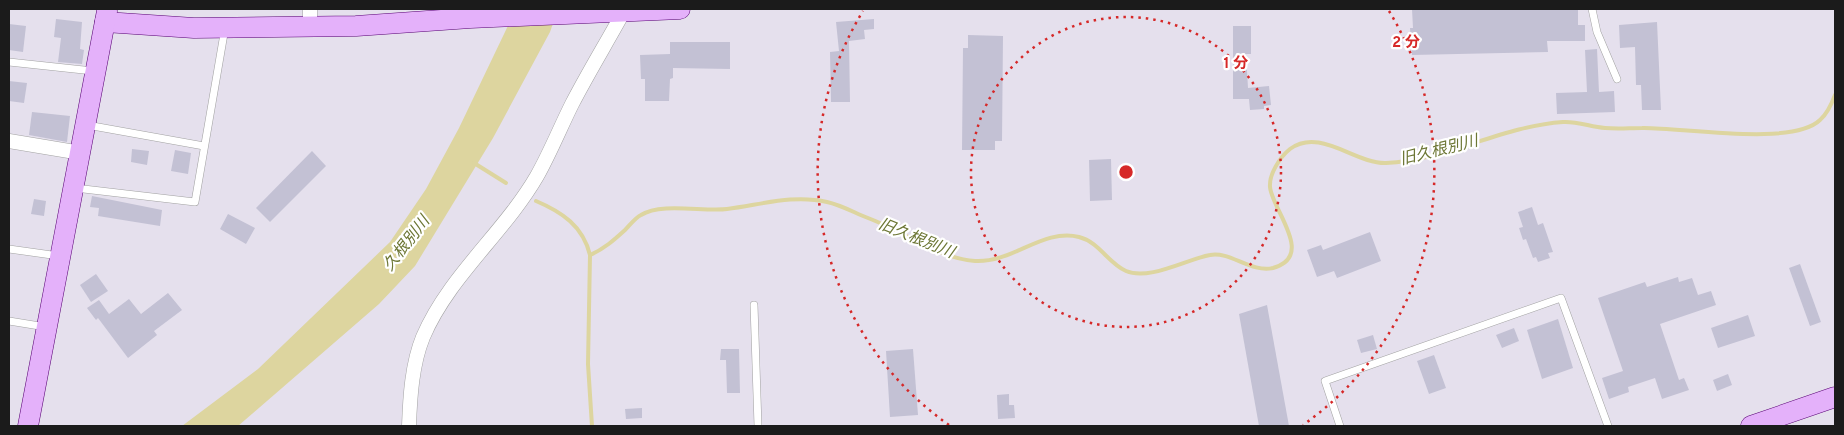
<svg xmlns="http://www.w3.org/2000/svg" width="1844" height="435" font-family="Overpass,'Noto Sans JP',sans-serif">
	<rect width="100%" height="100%" fill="#e5e0ed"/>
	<!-- water -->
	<path fill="#ddd59f" d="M516 9H558L550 32 493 138 415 266 379 304 238 426H182L258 369 390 242 426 189 459 128Z"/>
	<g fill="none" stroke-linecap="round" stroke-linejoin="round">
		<!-- stream -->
		<g stroke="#ddd59f" stroke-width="4">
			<path d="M474 163 506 183"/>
			<path d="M536 201C562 212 583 226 590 255"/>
			<path d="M592 426 588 364 590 255C604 249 614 240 625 230 630 225 635 218 641 215 661 202 704 212 727 209 760 205 793 194 827 202 841 205 855 213 868 218 901 230 940 259 975 261 1013 263 1043 228 1079 237 1099 242 1108 263 1126 271 1149 281 1187 259 1210 255 1230 251 1251 273 1273 268 1316 256 1272 210 1270 187 1269 174 1280 157 1290 149 1320 127 1355 164 1386 163 1447 160 1502 126 1563 122 1577 121 1591 127 1605 128 1618 129 1629 128 1642 128 1681 127 1792 147 1820 120 1827 114 1832 103 1835 95"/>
		</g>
	</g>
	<!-- building -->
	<g fill="#c3c1d4">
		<path d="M1412 9H1578V25H1585V41H1547L1548 52 1412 55 1410 28H1413Z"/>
		<path d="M56 19 82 22 80 49 84 50 82 64 58 62 61 38 54 37Z"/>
		<path d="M874 19V29L864 30 865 39 849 41 850 102H831L830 52 839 51 836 22Z"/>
		<path d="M1657 22 1661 110H1642L1641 85H1636L1635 47 1620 48 1619 25Z"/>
		<path d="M9 24 26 26 23 52 9 50Z"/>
		<path d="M1233 26H1251V54H1246L1248 88 1269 86 1271 105 1264 106V109L1250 110 1249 99H1233Z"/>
		<path d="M968 35 1003 36 1002 141H995V150H962L963 48H968Z"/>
		<path d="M670 42H730V69L673 68V78L670 79 669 101H645V79H641L640 55 670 54Z"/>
		<path d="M1597 49 1599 92 1614 91 1615 112 1557 114 1556 93 1587 92 1585 50Z"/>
		<path d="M9 81 27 83 24 103 9 101Z"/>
		<path d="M32 112 70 116 67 142 29 135Z"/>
		<path d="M132 149 149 151 147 165 131 162Z"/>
		<path d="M175 150 191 153 188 174 171 171Z"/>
		<path d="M312 151 326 166 270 222 256 208Z"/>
		<path d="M1111 159 1112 200 1090 201 1089 160Z"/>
		<path d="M92 196 162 210 160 226 98 216 99 208 90 207Z"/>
		<path d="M34 199 46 201 44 216 31 214Z"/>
		<path d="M1532 207 1538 225 1543 223 1553 252 1548 253 1550 258 1538 262 1536 257 1533 258 1526 239 1523 240 1519 228 1523 227 1518 212Z"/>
		<path d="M228 214 255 228 246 244 220 229Z"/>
		<path d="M1370 232 1381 261 1337 278 1334 271 1317 277 1307 250 1321 245 1323 250Z"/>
		<path d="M1800 264 1821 322 1810 326 1789 268Z"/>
		<path d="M96 274 108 291 91 302 80 285Z"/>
		<path d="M1678 277 1679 282 1692 278 1698 295 1711 291 1716 305 1660 324 1679 380 1684 378 1689 390 1662 399 1655 378 1628 387 1629 392 1609 399 1602 378 1623 371 1598 298 1645 282 1647 287Z"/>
		<path d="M168 293 182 310 154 331 157 335 128 358 98 318 96 320 87 308 99 300 109 314 129 299 141 314Z"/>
		<path d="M1267 305 1289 426H1259L1239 314Z"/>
		<path d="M1748 315 1755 336 1718 348 1711 328Z"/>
		<path d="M1558 319 1573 368 1542 379 1527 330Z"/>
		<path d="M1514 328 1519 341 1502 348 1496 335Z"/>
		<path d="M1373 335 1377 349 1361 353 1357 340Z"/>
		<path d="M721 349H739L740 393H727L726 360H720Z"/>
		<path d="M913 349 918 415 890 417 886 351Z"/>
		<path d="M1434 355 1446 388 1429 394 1417 361Z"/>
		<path d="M1728 374 1732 385 1717 391 1713 380Z"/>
		<path d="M1009 394V405H1014L1015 418 998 419 997 395Z"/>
		<path d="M642 408V418L626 419 625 409Z"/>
	</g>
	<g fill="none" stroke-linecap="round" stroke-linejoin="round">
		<!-- lane casing -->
		<g stroke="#a2a2a2" stroke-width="8">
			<g id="lane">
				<path d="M1592 9 1597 32 1617 79"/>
				<path d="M9 62 93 71"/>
				<path d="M87 125 204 146"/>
				<path d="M75 188 195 202 225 28"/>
				<path d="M9 249 59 256"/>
				<path d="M754 305 758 426"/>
				<path d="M9 321 46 327"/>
				<path d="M1340 426 1325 381 1561 298 1608 426"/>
			</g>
		</g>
		<!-- street casing -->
		<g stroke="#a2a2a2" stroke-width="15">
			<g id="street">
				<path d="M310 9V27"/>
				<path d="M9 141 81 153"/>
				<path d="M409 426C410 397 412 364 423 337 449 276 504 233 537 176 550 153 560 128 572 104 588 73 607 42 624 11"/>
			</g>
		</g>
		<!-- secondary casing -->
		<g stroke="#570273" stroke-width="21">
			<g id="secondary">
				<path d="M105 22 194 28 356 26 470 18 680 9"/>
				<path d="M28 426 107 11"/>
				<path d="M1751 426 1835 397"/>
			</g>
		</g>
		<!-- lane -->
		<use href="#lane" stroke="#fff" stroke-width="7"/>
		<!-- street -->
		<use href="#street" stroke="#fff" stroke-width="14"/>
		<!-- secondary -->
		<use href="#secondary" stroke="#e4b1fa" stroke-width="20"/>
	</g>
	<!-- distance rings -->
	<g fill="none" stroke="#d62828" stroke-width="2.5" stroke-dasharray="2.5 5">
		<circle cx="1126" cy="172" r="155"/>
		<path d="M949 425A309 309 0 0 1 863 11M1389 11A309 309 0 0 1 1303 425"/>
	</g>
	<g text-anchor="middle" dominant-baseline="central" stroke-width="4.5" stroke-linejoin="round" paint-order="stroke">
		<!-- water labels -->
		<g font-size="16" font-style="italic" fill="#6c7634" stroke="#fff">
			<text transform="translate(1439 151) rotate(-14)">旧久根別川</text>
			<text transform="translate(916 239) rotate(22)">旧久根別川</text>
			<text transform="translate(407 244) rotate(-52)">久根別川</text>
		</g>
	</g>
	<circle cx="1126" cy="172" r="8" fill="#d62828" stroke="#fff" stroke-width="2.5"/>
	<g font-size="15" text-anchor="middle" font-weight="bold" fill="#d62828" stroke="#fff" stroke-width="4.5" stroke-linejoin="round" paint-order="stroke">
		<text x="1406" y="47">2 分</text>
		<text x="1236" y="68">1 分</text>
	</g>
	<!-- border -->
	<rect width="1844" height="435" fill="none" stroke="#1b1b1b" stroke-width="20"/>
</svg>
